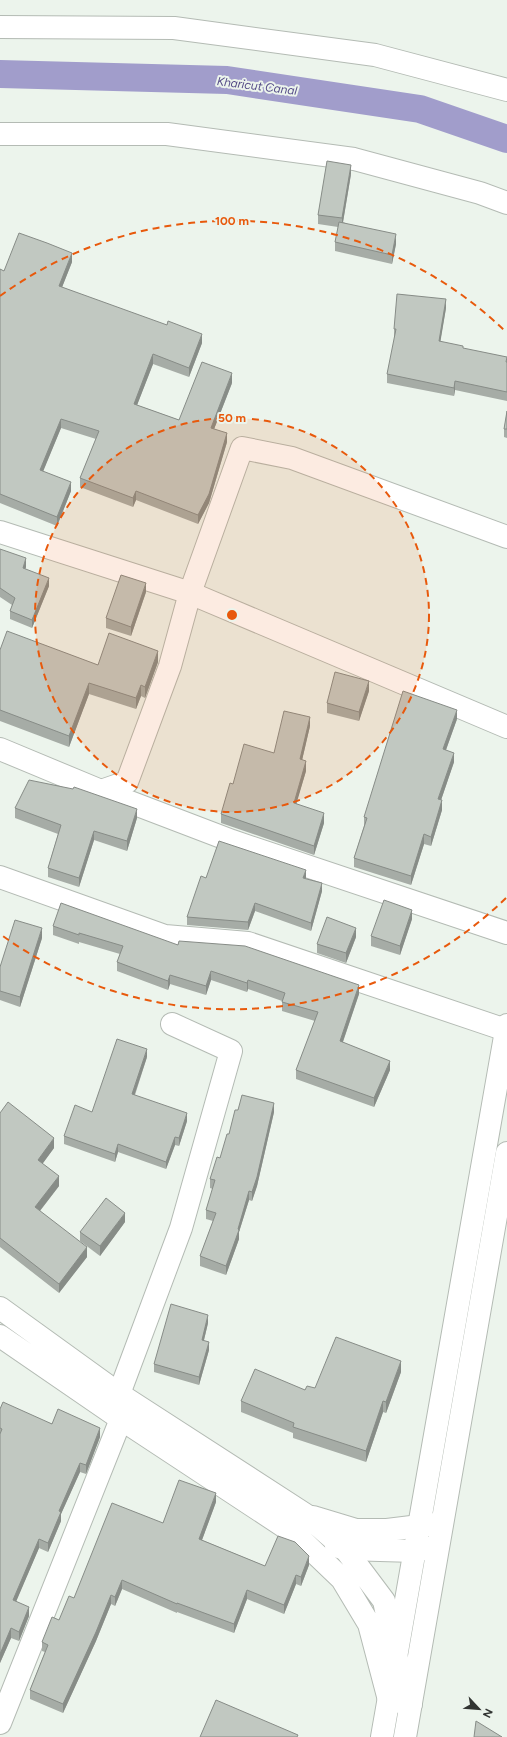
<svg xmlns="http://www.w3.org/2000/svg" width="507" height="1737" font-family="Figtree,sans-serif">
	<rect width="100%" height="100%" fill="#ecf4ec"/>
	<g fill="none" stroke-linecap="round" stroke-linejoin="round">
		<!-- canal -->
		<path stroke="#a19dcb" stroke-width="28" d="M0 74 227 80 420 109 507 139"/>
		<!-- minor casing -->
		<g stroke="#b4bbb4" stroke-width="24">
			<g id="minor">
				<path d="M0 27 174 28 375 55 507 90"/>
				<path d="M0 134H167L354 159 480 193 507 203"/>
				<path d="M0 532 190 593 507 727"/>
				<path d="M0 749 101 791 232 841 507 933"/>
				<path d="M101 791 127 782 170 666 190 593 242 448 292 458 507 537"/>
				<path d="M0 877 165 936 248 943 506 1030"/>
				<path d="M119 1394 181 1228 231 1051 172 1024"/>
				<path d="M0 1723 121 1419"/>
			</g>
		</g>
		<!-- tertiary casing -->
		<g stroke="#b4bbb4" stroke-width="24">
			<g id="tertiary">
				<path d="M0 1308 119 1394 306 1515 345 1549 384 1601 396 1656 411 1704 389 1700 369 1624 342 1579 294 1533 121 1419 0 1336"/>
				<path d="M313 1517 356 1530H387L436 1524"/>
				<path d="M336 1546 345 1549 415 1551 433 1547"/>
			</g>
		</g>
		<!-- secondary casing -->
		<g stroke="#b4bbb4" stroke-width="24">
			<g id="secondary">
				<path d="M382 1737 507 1025"/>
				<path d="M405 1737 507 1153"/>
			</g>
		</g>
		<!-- minor -->
		<use href="#minor" stroke="#fff" stroke-width="22"/>
		<!-- tertiary -->
		<use href="#tertiary" stroke="#fff" stroke-width="22"/>
		<!-- secondary -->
		<use href="#secondary" stroke="#fff" stroke-width="22"/>
	</g>
	<!-- wall -->
	<g fill="#a6aca6">
		<path d="M351 174 343 222 396 244 392 264 335 251V242L338 227 318 224V215Z"/>
		<path d="M72 262 62 287 202 343 189 377 153 364 137 405 179 420 232 383 214 429 227 442 209 503 198 524 136 500 133 507 80 487V478L96 439 61 428 43 471 71 491 57 526 0 503V269L4 271Z"/>
		<path d="M446 308 440 342 463 349 507 357V401L455 390 454 396 387 383V374L395 338 394 337V329Z"/>
		<path d="M507 411V438L504 437V429Z"/>
		<path d="M0 549 26 567 25 569 49 586 32 628 10 619V611L12 605 0 597Z"/>
		<path d="M146 592 131 636 106 628V618Z"/>
		<path d="M0 650 98 665 158 662 145 698 141 696 136 709 89 694 69 747 0 721Z"/>
		<path d="M369 691 359 721 327 713V703Z"/>
		<path d="M457 719 446 750 454 762 441 800 442 810 431 846 424 844 411 885 354 867V858L364 826V817Z"/>
		<path d="M310 726 302 760 306 771 296 803 324 823 314 855 221 823V814L233 784Z"/>
		<path d="M15 808 137 818 127 851 94 840 79 887 48 877V868L58 834 15 818Z"/>
		<path d="M206 878 305 879 322 891 311 931 255 911 248 930 187 925V917Z"/>
		<path d="M412 919 400 955 371 946V936Z"/>
		<path d="M53 926 178 945 359 994 343 1042 390 1070 374 1107 296 1079V1070L315 1021 282 1011V1001L248 989 247 992 211 980 206 995 170 984 168 990 117 971V962L120 954 79 942V944L53 935Z"/>
		<path d="M356 937 346 963 317 953V944Z"/>
		<path d="M42 938 20 1007 0 1000V967Z"/>
		<path d="M147 1057 135 1095 187 1121 179 1146 175 1145 166 1169 118 1152 115 1162 64 1144V1136L92 1112Z"/>
		<path d="M238 1110 274 1112 257 1186 252 1201 249 1200 239 1232V1239L226 1275 200 1266V1256L213 1221 206 1219V1210L213 1189 210 1188V1179L220 1158Z"/>
		<path d="M0 1113 54 1148 42 1164 59 1186 40 1211 87 1257 59 1293 0 1247Z"/>
		<path d="M125 1222 100 1256 80 1241V1232Z"/>
		<path d="M208 1323 204 1340 209 1350 199 1385 154 1372V1364Z"/>
		<path d="M401 1372 386 1413 383 1412 366 1462 293 1438V1433L241 1412V1401L315 1388Z"/>
		<path d="M0 1409 100 1437 86 1474 80 1472 61 1514V1521L48 1552 39 1548 16 1601 29 1616 19 1641 11 1638 0 1663Z"/>
		<path d="M216 1502 202 1540 265 1566 309 1565 301 1586 296 1584 284 1614 247 1599 234 1633 177 1612V1613L122 1589 115 1606 111 1604 96 1641 63 1713 30 1699V1690L45 1652 42 1651V1642L59 1620 74 1598 163 1523Z"/>
	</g>
	<!-- shaded-wall -->
	<g fill="#878c87">
		<path d="M351 165V174L342 228V218Z"/>
		<path d="M396 234V244L392 264V255Z"/>
		<path d="M72 253V262L59 295V286Z"/>
		<path d="M446 299V308L439 350V341Z"/>
		<path d="M202 334V343L189 377V368Z"/>
		<path d="M153 354V364L134 413V404Z"/>
		<path d="M232 373V383L211 437V428Z"/>
		<path d="M455 381V390L454 396V388Z"/>
		<path d="M61 419V428L40 479V470Z"/>
		<path d="M227 433V442L209 503 198 524V515Z"/>
		<path d="M71 482V491L57 526V517Z"/>
		<path d="M136 491V500L133 507V498Z"/>
		<path d="M26 558V567L23 576V568Z"/>
		<path d="M49 578V586L32 628V620Z"/>
		<path d="M146 583V592L131 636V627Z"/>
		<path d="M158 651V662L145 698V687Z"/>
		<path d="M369 681V691L359 721V712Z"/>
		<path d="M89 683V694L69 747V736Z"/>
		<path d="M141 685V696L136 709V698Z"/>
		<path d="M457 710V719L443 758V749Z"/>
		<path d="M310 717V726L300 769V759Z"/>
		<path d="M454 753V762L438 809V799Z"/>
		<path d="M306 761V771L294 812V803Z"/>
		<path d="M442 800V810L431 846V837Z"/>
		<path d="M137 809V818L127 851V841Z"/>
		<path d="M324 813V823L314 855V846Z"/>
		<path d="M94 831V840L79 887V878Z"/>
		<path d="M424 834V844L411 885V876Z"/>
		<path d="M306 870V879L303 878Z"/>
		<path d="M322 883V891L311 931V923Z"/>
		<path d="M255 903V911L248 930V922Z"/>
		<path d="M412 910V919L400 955V946Z"/>
		<path d="M42 928V938L20 1007V997Z"/>
		<path d="M356 928V937L346 963V953Z"/>
		<path d="M211 971V980L206 995V986Z"/>
		<path d="M170 975V984L168 990V981Z"/>
		<path d="M248 980V989L247 992V983Z"/>
		<path d="M359 985V994L340 1050V1041Z"/>
		<path d="M147 1049V1057L132 1102V1094Z"/>
		<path d="M390 1061V1070L374 1107V1098Z"/>
		<path d="M274 1103V1112L257 1186 252 1201V1192Z"/>
		<path d="M187 1113V1121L179 1146V1138Z"/>
		<path d="M175 1137V1145L166 1169V1162Z"/>
		<path d="M54 1138V1148L38 1170V1160Z"/>
		<path d="M118 1144V1152L115 1162V1154Z"/>
		<path d="M59 1176V1186L35 1217V1207Z"/>
		<path d="M249 1191V1200L239 1232V1239L226 1275V1266Z"/>
		<path d="M125 1213V1222L100 1256V1246Z"/>
		<path d="M87 1247V1257L59 1293V1284Z"/>
		<path d="M208 1315V1323L202 1348V1340Z"/>
		<path d="M209 1342V1350L199 1385V1377Z"/>
		<path d="M401 1361V1372L386 1413V1402Z"/>
		<path d="M383 1401V1412L366 1462V1451Z"/>
		<path d="M100 1428V1437L86 1474V1465Z"/>
		<path d="M80 1463V1472L61 1514V1521L48 1552V1543L59 1511Z"/>
		<path d="M216 1493V1502L199 1548V1539Z"/>
		<path d="M39 1539V1548L13 1609V1600Z"/>
		<path d="M309 1556V1565L301 1586V1577Z"/>
		<path d="M296 1575V1584L284 1614V1605Z"/>
		<path d="M122 1580V1589L115 1606V1597Z"/>
		<path d="M247 1590V1599L234 1633V1624Z"/>
		<path d="M111 1595V1604L96 1641 63 1713V1704Z"/>
		<path d="M29 1607V1616L19 1641V1632Z"/>
		<path d="M11 1628V1638L0 1663V1654Z"/>
	</g>
	<!-- building -->
	<g fill="#c1c8c1" stroke="#878c87">
		<path d="M327 161 351 165 342 218 318 215Z"/>
		<path d="M339 222 396 234 392 255 335 242Z"/>
		<path d="M19 233 47 243 72 253 59 286 167 325 168 321 202 334 189 368 153 354 134 404 179 420 202 362 232 373 211 428 227 433 209 494 198 515 136 491 133 498 80 478 99 431 61 419 40 470 71 482 57 517 0 494V269L4 271Z"/>
		<path d="M397 294 446 299 439 341 463 346V348L507 357 506 362H507V392L455 381 454 388 387 374 396 329H394Z"/>
		<path d="M507 411V429H504Z"/>
		<path d="M0 549 26 558 23 568 49 578 32 620 10 611 15 598 0 588Z"/>
		<path d="M121 575 146 583 131 627 106 618Z"/>
		<path d="M7 631 98 665 109 633 158 651 145 687 141 685 136 698 89 683 69 736 0 710V650Z"/>
		<path d="M335 672 369 681 359 712 327 703Z"/>
		<path d="M403 691 457 710 443 749 454 753 438 799 442 800 431 837 424 834 411 876 354 858 367 818 364 817Z"/>
		<path d="M284 711 310 717 300 759 306 761 294 803 324 813 314 846 221 814 230 783 233 784 244 744 274 753Z"/>
		<path d="M29 780 73 789 74 787 137 809 127 841 94 831 79 878 48 868 61 825 15 808Z"/>
		<path d="M219 841 306 870 303 878 322 883 311 923 255 903 248 922 187 917 201 876 206 878Z"/>
		<path d="M384 900 412 910 400 946 371 936Z"/>
		<path d="M61 903 178 945 179 941 245 946 359 985 340 1041 390 1061 374 1098 296 1070 318 1012 282 1002 285 993 248 980 247 983 211 971 206 986 170 975 168 981 117 962 123 946 79 933V935L53 926Z"/>
		<path d="M327 917 356 928 346 953 317 944Z"/>
		<path d="M15 920 42 928 20 997 0 991V967Z"/>
		<path d="M117 1039 147 1049 132 1094 187 1113 179 1138 175 1137 166 1162 118 1144 115 1154 64 1136 75 1105 92 1112Z"/>
		<path d="M242 1095 274 1103 257 1177 252 1192 249 1191 238 1229 239 1230 226 1266 200 1256 216 1213 206 1210 215 1180 210 1179 217 1157 220 1158 227 1134H229L235 1110H238Z"/>
		<path d="M8 1102 54 1138 38 1160 59 1176 35 1207 87 1247 59 1284 0 1238V1113Z"/>
		<path d="M106 1198 125 1213 100 1246 80 1232Z"/>
		<path d="M171 1304 208 1315 202 1340 209 1342 199 1377 154 1364Z"/>
		<path d="M336 1337 401 1361 386 1402 383 1401 366 1451 293 1427 294 1423 241 1401 255 1369 305 1390 307 1386 315 1388Z"/>
		<path d="M3 1402 52 1424 58 1409 100 1428 86 1465 80 1463 59 1511 61 1512 48 1543 39 1539 13 1600 29 1607 19 1632 11 1628 0 1654V1434L2 1429 0 1428V1409Z"/>
		<path d="M179 1480 216 1493 199 1539 265 1566 278 1536 295 1542 309 1556 301 1577 296 1575 284 1605 247 1590 234 1624 177 1603V1604L122 1580 115 1597 111 1595 96 1632 63 1704 30 1690 48 1645 42 1642 52 1617 59 1620 69 1596 74 1598 112 1503 163 1523Z"/>
		<path d="M216 1700 298 1735 297 1737H200Z"/>
		<path d="M476 1721 502 1737H474Z"/>
	</g>
	<!-- distance rings -->
	<circle cx="232" cy="615" r="197" fill="#e8590c" fill-opacity=".12"/>
	<g fill="none" stroke="#e8590c" stroke-width="2" stroke-dasharray="7 5">
		<circle cx="232" cy="615" r="197"/>
		<path d="M506 898A394 394 0 0 1 0 934M0 296A394 394 0 0 1 506 332"/>
	</g>
	<g text-anchor="middle" dominant-baseline="central" stroke-width="4" stroke-linejoin="round" paint-order="stroke">
		<!-- water labels -->
		<g font-size="12" font-style="italic" fill="#544b87" stroke="#ecf4ec">
			<text transform="translate(257 86) rotate(7)">Kharicut Canal</text>
		</g>
	</g>
	<circle cx="232" cy="615" r="6" fill="#e8590c" stroke="#ecf4ec" stroke-width="2"/>
	<g font-size="12" text-anchor="middle" font-weight="bold" fill="#e8590c" stroke="#ecf4ec" stroke-width="4" stroke-linejoin="round" paint-order="stroke">
		<text x="232" y="225">100 m</text>
		<text x="232" y="422">50 m</text>
	</g>
	<!-- north arrow -->
	<g transform="translate(479 1709) rotate(116)" stroke="#ecf4ec" stroke-width="3" paint-order="stroke">
	<path d="M0-3L7 15L0 10L-7 15Z" fill="#313432"/>
	<text y="-6" font-size="11" font-weight="bold" text-anchor="middle" fill="#313432">N</text>
	</g>
</svg>
